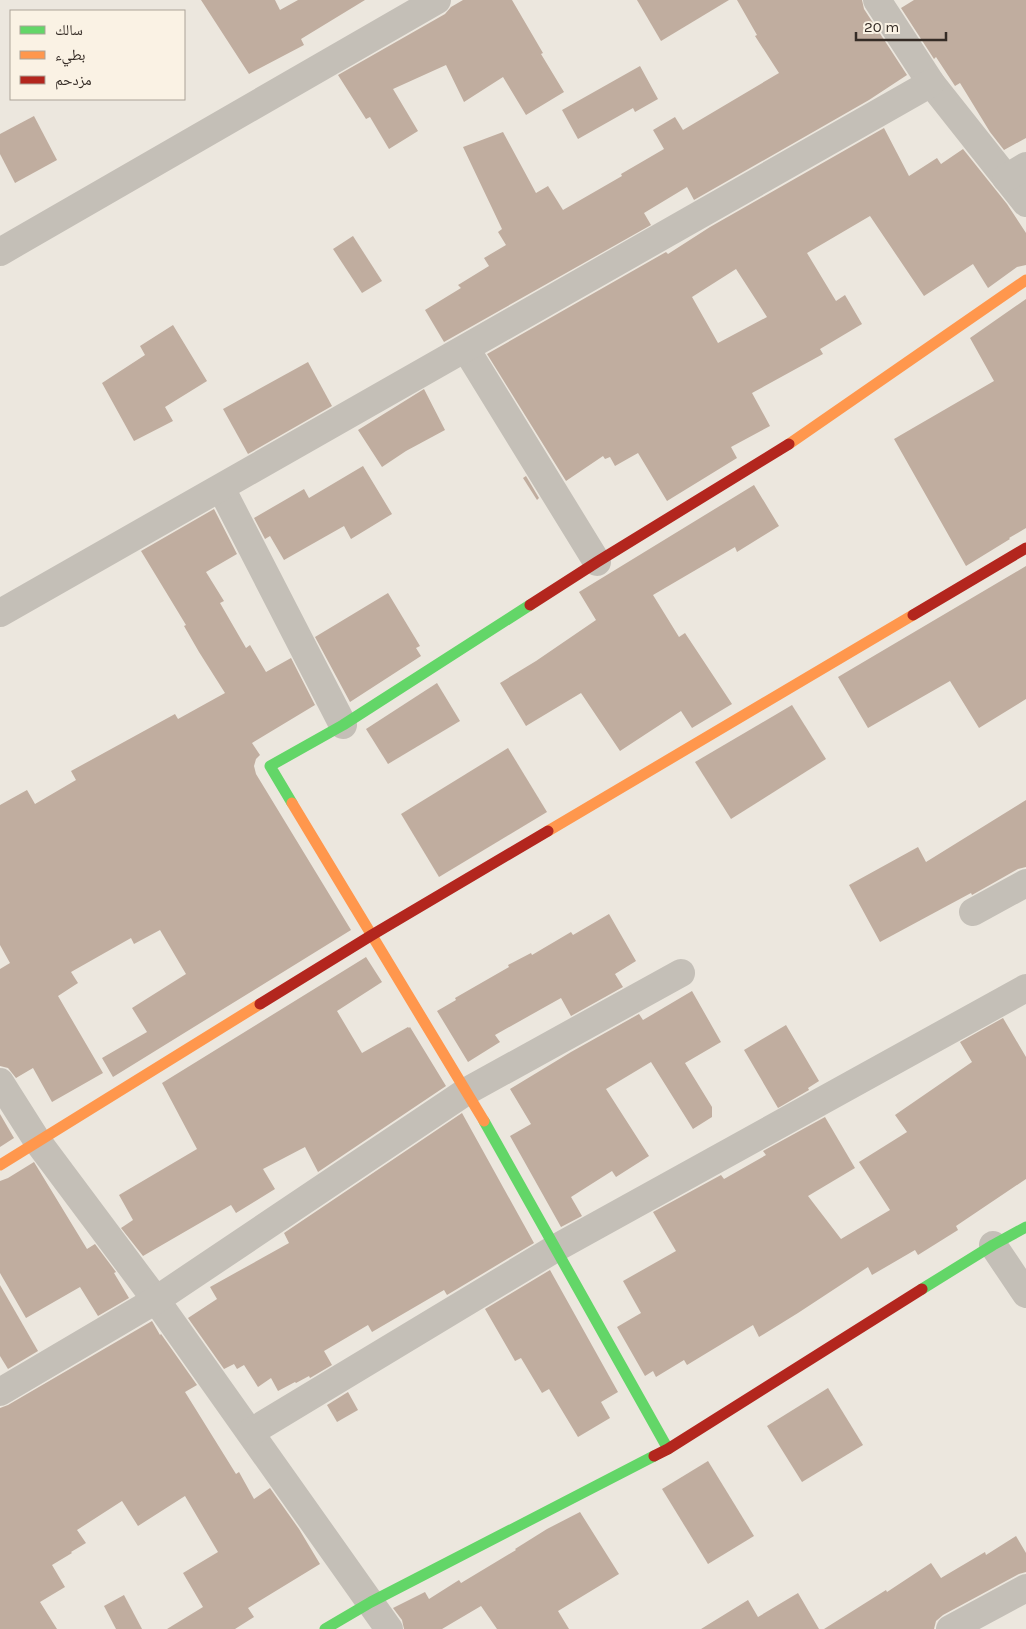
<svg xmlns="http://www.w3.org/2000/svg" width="1026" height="1629" font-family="Karla,'Noto Naskh Arabic',sans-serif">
	<rect width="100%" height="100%" fill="#ece7de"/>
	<!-- building -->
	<g fill="#c0ad9f" fill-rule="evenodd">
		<path d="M201 0H275L280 10 298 0H365L301 39 304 45 249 74Z"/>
		<path d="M463 0H512L543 53 541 54 564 92 526 115 503 77 464 102 446 65 393 89 418 131 389 149 370 117 366 119 338 75 445 14 451 7Z"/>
		<path d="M637 0H729L661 41Z"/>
		<path d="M737 0H862L864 9 907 75 869 100 694 200 687 187 644 213 651 225 444 342 425 310 461 288 458 285 489 266 484 258 506 245 498 232 502 229 463 147 503 132 536 193 548 186 563 210 622 176 621 174 664 149 653 130 675 117 683 130 779 73 755 36 757 35Z"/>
		<path d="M914 0H1026V138L1004 150 990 132 960 83 955 86 936 57 934 59 901 8Z"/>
		<path d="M640 66 658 99 635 112 633 108 578 139 562 110Z"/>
		<path d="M34 116 57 160 15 183 0 154V134Z"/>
		<path d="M884 128 909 176 937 158 941 164 963 149 1007 204 1026 233V265L1017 267 988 288 973 264 924 296 870 216 807 253 836 301 845 295 862 324 820 349 823 354 752 393 770 426 731 447 737 458 667 501 638 453 615 466 610 457 605 459 603 456 566 481 487 354 666 252 668 254 710 227ZM736 269 767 317 718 343 692 297Z"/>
		<path d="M353 236 382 281 362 293 333 249Z"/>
		<path d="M1026 299V528L1009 538 1010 539 966 566 894 439 994 381 970 338Z"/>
		<path d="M173 325 207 381 165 407 173 421 134 441 102 383 145 355 140 346Z"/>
		<path d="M308 362 332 406 248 454 223 409Z"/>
		<path d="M424 389 445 430 406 451 382 467 358 430Z"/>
		<path d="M363 466 392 514 351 539 344 526 284 560 270 536 265 539 254 518 304 489 309 498Z"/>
		<path d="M526 476 539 498 537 500 523 478Z"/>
		<path d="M754 485 779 526 737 552 735 547 653 595 679 637 685 633 732 704 692 728 681 711 620 751 581 693 526 726 500 683 536 661 596 620 579 592Z"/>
		<path d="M214 509 237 554 206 572 224 601 220 603 246 648 250 645 266 672 291 658 315 705 252 743 260 755 256 759 254 766 256 774 351 930 113 1077 102 1058 147 1032 132 1008 186 974 160 930 134 944 131 938 71 972 78 983 58 996 103 1073 52 1102 33 1068 16 1078 8 1068 0 1066V969L10 963 0 945V805L27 790 35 804 76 780 71 771 175 714 178 719 225 693 199 652 184 626 186 625 141 551Z"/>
		<path d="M1026 566V699L979 728 950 681 868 728 838 677Z"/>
		<path d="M388 593 420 646 416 648 421 656 350 702 315 637Z"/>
		<path d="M437 683 460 721 388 764 366 729Z"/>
		<path d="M792 705 826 759 731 819 695 762Z"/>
		<path d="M508 748 547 812 439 877 401 814Z"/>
		<path d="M1026 800V867L1018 869 972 895 971 893 880 942 849 885 918 847 926 862Z"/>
		<path d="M609 914 636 961 615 974 623 987 571 1016 561 998 495 1035 500 1042 468 1062 437 1011 456 1000 455 998 509 967 508 965 531 953 532 955 571 932 573 935Z"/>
		<path d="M366 957 382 982 337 1011 362 1053 408 1027 409 1028 410 1027 446 1086 318 1172 305 1147 263 1169 275 1189 236 1213 231 1205 143 1256 121 1228 133 1220 119 1195 197 1149 162 1083Z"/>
		<path d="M692 991 721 1042 685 1063 712 1107V1117L693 1129 651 1062 606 1089 649 1156 616 1177 612 1171 571 1197 582 1216 561 1227 510 1136 531 1124 510 1089 571 1052 639 1014 643 1020Z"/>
		<path d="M1003 1018 1026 1057V1179L956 1226 958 1230 918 1255 915 1250 872 1275 868 1267 798 1313 759 1337 753 1325 687 1365 684 1360 656 1377 653 1371 645 1376 617 1327 641 1313 623 1281 676 1251 653 1212 721 1175 724 1179 766 1155 763 1151 825 1117 855 1168 808 1196 841 1239 890 1210 859 1162 907 1132 895 1115 972 1062 960 1042Z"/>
		<path d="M786 1025 819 1081 808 1088 809 1090 778 1108 744 1050Z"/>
		<path d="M462 1113 534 1243 447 1295 444 1290 372 1332 368 1325 324 1351 332 1365 310 1378 309 1376 296 1383 295 1382 278 1391 271 1378 258 1387 244 1365 237 1369 234 1364 224 1369 188 1318 217 1299 210 1287 289 1243 284 1233Z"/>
		<path d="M0 1114 14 1138 0 1147Z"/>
		<path d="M34 1162 87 1249 95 1244 116 1272 114 1273 129 1298 98 1316 80 1287 26 1318 0 1273V1181L8 1178Z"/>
		<path d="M550 1270 618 1392 601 1402 610 1418 578 1437 549 1389 542 1393 521 1358 515 1361 485 1309Z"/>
		<path d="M0 1285 38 1351 8 1369 0 1356Z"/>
		<path d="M152 1321 160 1335 161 1334 197 1385 185 1392 236 1474 239 1472 254 1499 270 1488 299 1529 320 1564 248 1608 254 1617 235 1629H167L203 1607 183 1573 218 1552 185 1496 138 1526 122 1501 77 1530 86 1543 71 1552 72 1553 52 1565 65 1587 40 1602 57 1629H0V1408L8 1405Z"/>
		<path d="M828 1388 863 1445 802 1482 767 1426Z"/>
		<path d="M348 1392 358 1410 337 1422 327 1405Z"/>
		<path d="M708 1461 754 1536 708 1564 662 1489Z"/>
		<path d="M580 1512 619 1574 558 1611 569 1629H497L481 1606 442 1629H404L402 1620 393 1608 425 1592 429 1599 459 1580 461 1583 516 1550 515 1549 547 1529Z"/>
		<path d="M1016 1536 1026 1553V1572L1019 1574 943 1615 936 1621 934 1629H824L886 1590 887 1592 931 1563 941 1578 985 1552 986 1555Z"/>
		<path d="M798 1593 819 1629H701L748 1600 758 1617Z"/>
		<path d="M124 1595 142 1629H116L104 1606Z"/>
	</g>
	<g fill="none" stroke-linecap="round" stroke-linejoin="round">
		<!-- street -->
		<g stroke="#c4bfb7" stroke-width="28">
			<path d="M877 0 931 83 1026 203"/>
			<path d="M1006 178 1026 166"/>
			<path d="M0 252 437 0"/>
			<path d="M466 349 597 562"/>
			<path d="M221 488 343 725"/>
			<path d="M0 613 931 83"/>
			<path d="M973 912 1026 883"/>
			<path d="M0 1082 38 1142 156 1300 389 1629"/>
			<path d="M993 1245 1026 1294"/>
			<path d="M0 1392 156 1300 467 1091 681 973"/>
			<path d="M251 1432 556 1248 1026 988"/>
			<path d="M950 1629 1026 1588"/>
		</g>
		<!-- fast -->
		<g stroke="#63d668" stroke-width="11">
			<path d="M292 803 270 766 343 725 530 605"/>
			<path d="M484 1121 668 1449"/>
			<path d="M922 1289 993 1245 1026 1227"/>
			<path d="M325 1629 371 1602 654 1456"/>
		</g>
		<!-- slow -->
		<g stroke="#ff974d" stroke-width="11">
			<path d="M789 444 1026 280"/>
			<path d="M292 803 484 1121"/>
			<path d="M548 831 913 615"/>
			<path d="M0 1165 260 1004"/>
		</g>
		<!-- jam -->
		<g stroke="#b3261e" stroke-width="11">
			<path d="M530 605 597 562 789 444"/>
			<path d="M913 615 1026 548"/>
			<path d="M260 1004 372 935 548 831"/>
			<path d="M654 1456 668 1449 922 1289"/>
		</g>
	</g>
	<!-- legend -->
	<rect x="10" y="10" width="175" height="90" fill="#faf2e4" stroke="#aba398"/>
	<rect x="20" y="26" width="25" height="8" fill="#63d668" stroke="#aba398"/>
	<text x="55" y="35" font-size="15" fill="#352c26">سالك</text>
	<rect x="20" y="51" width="25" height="8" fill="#ff974d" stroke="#aba398"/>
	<text x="55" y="60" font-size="15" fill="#352c26">بطيء</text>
	<rect x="20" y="76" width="25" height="8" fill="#b3261e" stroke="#aba398"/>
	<text x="55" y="85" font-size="15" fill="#352c26">مزدحم</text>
	<!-- scale -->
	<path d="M856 32v8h90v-8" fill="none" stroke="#352c26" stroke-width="2.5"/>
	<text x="864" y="32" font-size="15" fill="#352c26" stroke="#faf2e4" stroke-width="4" paint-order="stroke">20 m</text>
</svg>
